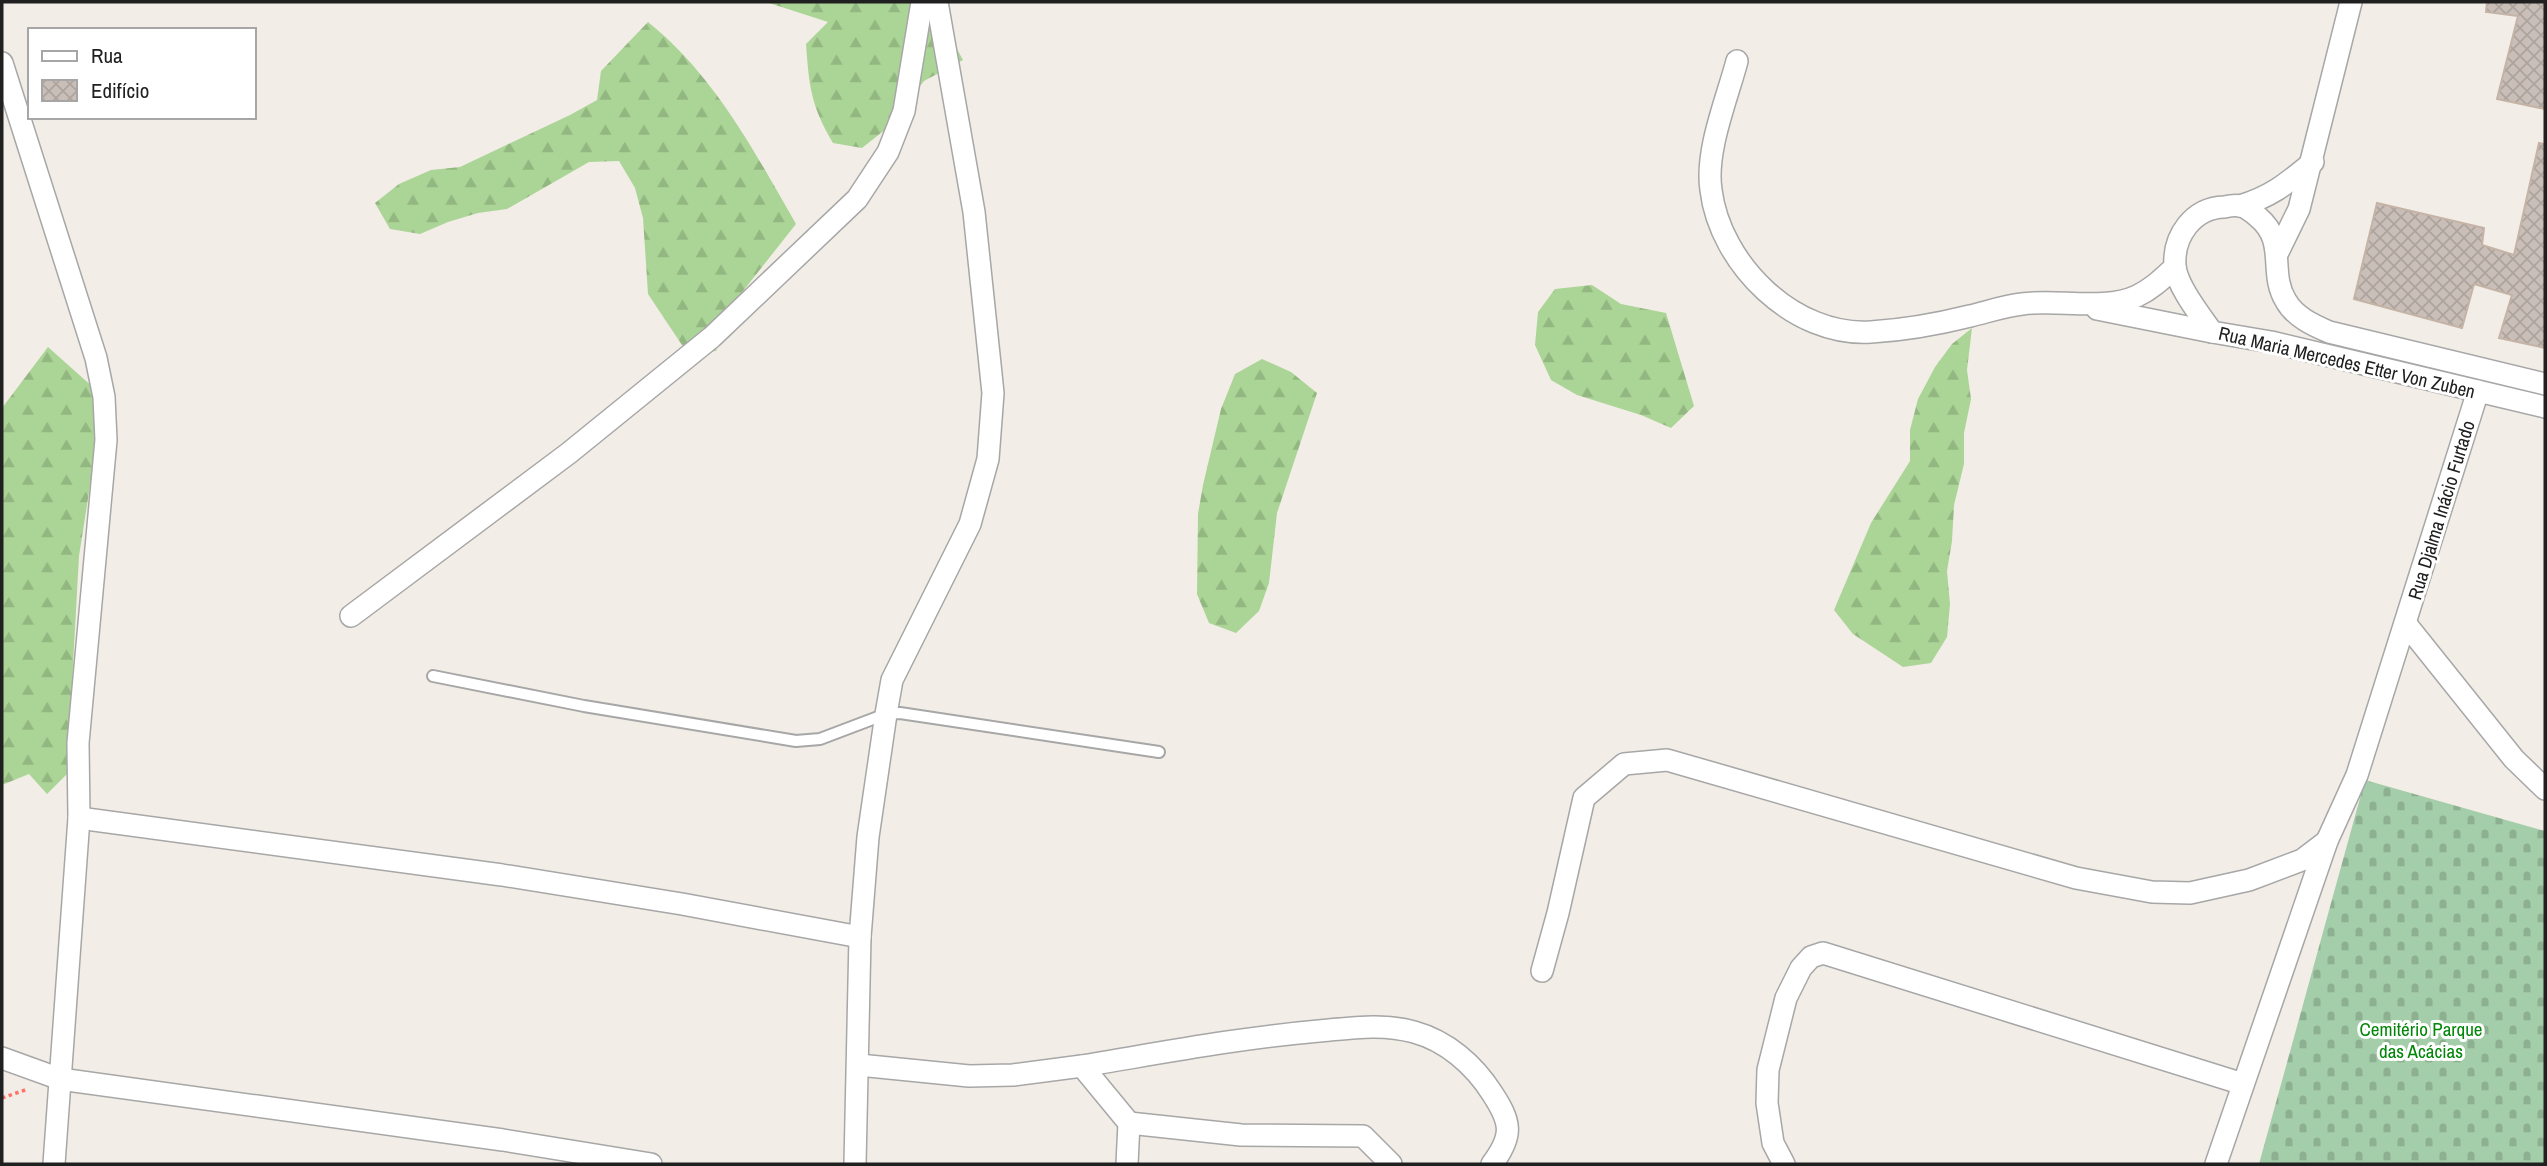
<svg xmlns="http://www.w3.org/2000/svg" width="2547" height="1166" font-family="'Archivo Narrow',sans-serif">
	<defs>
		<pattern id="forest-firs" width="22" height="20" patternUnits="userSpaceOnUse" patternTransform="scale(1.75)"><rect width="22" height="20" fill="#abd596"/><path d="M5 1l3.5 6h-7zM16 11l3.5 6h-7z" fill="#93b781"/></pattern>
		<pattern id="cemetery-stones" width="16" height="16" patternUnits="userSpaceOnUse" patternTransform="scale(1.75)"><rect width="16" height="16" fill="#a4cda9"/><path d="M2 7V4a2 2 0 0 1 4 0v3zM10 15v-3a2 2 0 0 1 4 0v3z" fill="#8db091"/></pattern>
		<pattern id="building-cross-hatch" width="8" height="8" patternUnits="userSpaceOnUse" patternTransform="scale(1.75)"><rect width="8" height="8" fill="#cabfb8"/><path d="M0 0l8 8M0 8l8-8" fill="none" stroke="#ada49e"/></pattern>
	</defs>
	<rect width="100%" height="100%" fill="#f2ede6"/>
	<!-- forest -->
	<g fill="url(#forest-firs)">
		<path d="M766 2H931L963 60 924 81 886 129 862 148 833 143C811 106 809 86 806 44L828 22Z"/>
		<path d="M648 22C715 76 754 151 796 224L743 291 727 323 716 351 688 354 648 294 643 218 635 188 619 161 589 162 507 209 478 213 448 222 420 234 390 229 375 203 399 184 431 170 460 167 570 115 597 100 601 71Z"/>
		<path d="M1592 285 1621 304 1666 313 1694 406 1671 428 1641 415 1577 395 1551 380 1535 345 1538 312 1555 289Z"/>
		<path d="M1972 328 1967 370 1971 399 1964 433V464L1954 505 1952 541 1947 571 1950 604 1947 637 1931 663 1903 667 1853 634 1834 610 1871 523 1910 461V430L1918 399 1935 367 1952 344Z"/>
		<path d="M48 347 104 397 79 556 67 774 47 794 29 774 2 785V408Z"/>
		<path d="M1262 359 1291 372 1317 393 1277 513 1269 583 1259 611 1236 633 1209 623 1197 594 1198 514 1203 485 1221 409 1235 374Z"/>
	</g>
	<!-- cemetery -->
	<path fill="url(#cemetery-stones)" d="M2365 780 2545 831V1164H2259Z"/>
	<!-- building -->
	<g fill="url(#building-cross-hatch)" stroke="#c5b3a6" stroke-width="2">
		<path d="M2487 2H2545V109L2497 99 2518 16 2486 12Z"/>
		<path d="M2539 143 2545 144V348L2499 338 2512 295 2474 284 2462 328 2354 299 2377 203 2484 228 2482 245 2514 255Z"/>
	</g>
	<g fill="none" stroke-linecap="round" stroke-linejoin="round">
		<!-- lane casing -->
		<g stroke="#a7a7a7" stroke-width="14">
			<path id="lane" d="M433 676 584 706 796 741 820 739 886 714 900 713 1159 752"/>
		</g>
		<!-- street casing -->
		<g stroke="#a7a7a7" stroke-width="24">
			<g id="street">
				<path d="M1737 61C1727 99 1705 151 1711 190 1720 264 1794 337 1871 332 1904 330 1938 324 1970 316 1987 312 2004 306 2022 304 2057 299 2105 311 2137 296 2152 289 2163 278 2175 267"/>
				<path d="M2 63 96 358 104 397 106 440 78 743 79 818 54 1164"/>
				<path d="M2240 206C2273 196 2287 183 2313 162"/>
				<path d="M2278 252 2299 209 2351 2"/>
				<path d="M2097 309 2212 332"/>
				<path d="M2545 384 2329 332C2313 325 2295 317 2286 301 2268 272 2288 242 2258 217 2254 213 2246 207 2240 206 2236 205 2229 206 2224 207 2193 208 2173 236 2175 266 2177 286 2200 315 2212 332L2271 342 2545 407"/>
				<path d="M351 616 569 453 712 337 857 199 888 152 904 111 922 2"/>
				<path d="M2406 624 2514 759 2545 789"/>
				<path d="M79 818 502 875 682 904 860 937"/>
				<path d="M1542 971 1558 913 1584 798 1624 764 1667 760 2076 878 2152 892 2190 893 2249 880 2302 860 2327 841"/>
				<path d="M2 1058 60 1079 503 1140 651 1164"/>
				<path d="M859 1065 969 1076 1013 1075 1082 1066 1129 1123 1127 1164"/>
				<path d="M1082 1066C1161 1053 1239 1038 1319 1031 1351 1028 1383 1023 1414 1032 1447 1041 1474 1065 1492 1093 1511 1122 1514 1135 1492 1164"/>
				<path d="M1129 1123 1241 1135 1363 1136 1391 1164"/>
				<path d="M855 1164 860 937 868 837 886 714 892 680 970 524 988 459 993 393 974 212 937 2"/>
				<path d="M1784 1164 1773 1143 1767 1103 1768 1070 1786 998 1801 968 1811 957 1823 953 2243 1084"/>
				<path d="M2216 1164 2327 841 2357 775 2478 391"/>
			</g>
		</g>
		<!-- path -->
		<path stroke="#ff7269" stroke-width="3.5" stroke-dasharray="3.5 3.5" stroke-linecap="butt" d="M2 1098 28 1089"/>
		<!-- lane -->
		<use href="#lane" stroke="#fff" stroke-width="10"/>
		<!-- street -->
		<use href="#street" stroke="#fff" stroke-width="21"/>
	</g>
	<g text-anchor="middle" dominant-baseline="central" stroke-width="6" stroke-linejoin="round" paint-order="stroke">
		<!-- street labels -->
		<g font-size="19" fill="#202020" stroke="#fff">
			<text transform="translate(2347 362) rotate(13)">Rua Maria Mercedes Etter Von Zuben</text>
			<text transform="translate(2441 510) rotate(-73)">Rua Djalma Inácio Furtado</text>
		</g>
		<!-- park labels -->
		<g font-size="19" fill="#028607" stroke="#fff">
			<text x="2421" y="1029">Cemitério Parque<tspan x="2421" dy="22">das Acácias</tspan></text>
		</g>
	</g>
	<!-- border -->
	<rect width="2547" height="1166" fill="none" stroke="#202020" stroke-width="7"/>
	<!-- legend -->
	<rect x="28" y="28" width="228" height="91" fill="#ffffff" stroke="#a6a6a6" stroke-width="2"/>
	<rect x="42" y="51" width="35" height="10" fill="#ffffff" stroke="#a6a6a6" stroke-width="2"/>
	<text x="91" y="63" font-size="21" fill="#202020">Rua</text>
	<rect x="42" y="80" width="35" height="21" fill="url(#building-cross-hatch)" stroke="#a6a6a6" stroke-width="2"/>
	<text x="91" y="98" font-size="21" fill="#202020">Edifício</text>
</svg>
